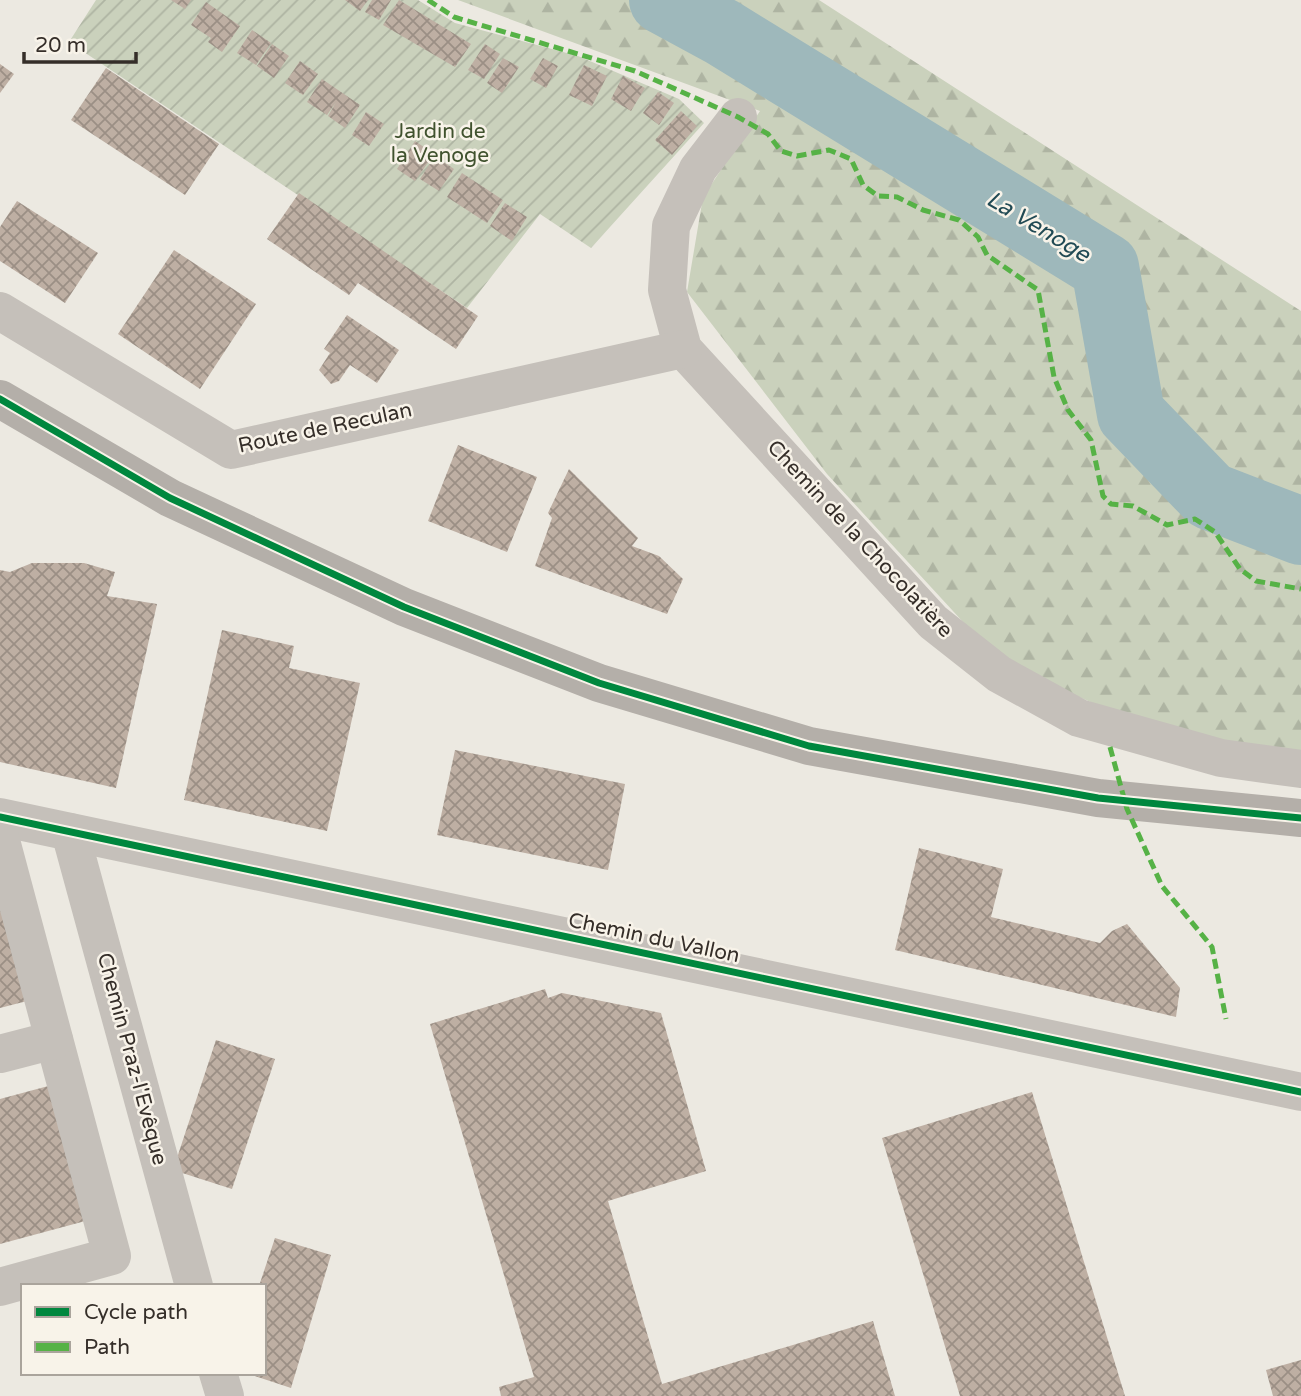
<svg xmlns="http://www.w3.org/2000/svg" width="1301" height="1396" font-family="'Varela Round',sans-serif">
	<defs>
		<pattern id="forest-firs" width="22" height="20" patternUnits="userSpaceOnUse" patternTransform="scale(1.75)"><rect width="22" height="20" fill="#cad1bc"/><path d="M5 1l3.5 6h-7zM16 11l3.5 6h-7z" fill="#aeb4a2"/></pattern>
		<pattern id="garden-furrows" width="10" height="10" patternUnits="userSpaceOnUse" patternTransform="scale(1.75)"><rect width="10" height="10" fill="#cad1bc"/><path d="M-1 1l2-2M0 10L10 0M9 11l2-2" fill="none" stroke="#aeb4a2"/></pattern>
		<pattern id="building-cross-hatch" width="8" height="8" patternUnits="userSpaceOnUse" patternTransform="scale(1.75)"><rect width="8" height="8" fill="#beafa3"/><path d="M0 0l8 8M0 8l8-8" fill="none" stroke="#9b8f85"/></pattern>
	</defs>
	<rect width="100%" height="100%" fill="#ece9e1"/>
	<!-- forest -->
	<path fill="url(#forest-firs)" d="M458 0H819L1301 311V761L1150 729 998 660 827 474 687 292 703 197 760 111Z"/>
	<!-- garden -->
	<path fill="url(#garden-furrows)" d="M96 0H418L455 23 578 56 679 99 704 123 591 248 540 214 467 308 69 42Z"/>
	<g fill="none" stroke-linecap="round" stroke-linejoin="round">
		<!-- river -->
		<path stroke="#9eb8bb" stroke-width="68" d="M663 0 722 32 1105 267 1131 414 1210 496 1301 531"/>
	</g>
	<!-- building -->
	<g fill="url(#building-cross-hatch)">
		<path d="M171 0H191L185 9Z"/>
		<path d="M345 0H368L360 11Z"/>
		<path d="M372 0H391L379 20 365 12Z"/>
		<path d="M399 0 471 44 455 67 383 25Z"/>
		<path d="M206 2 240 26 222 52 208 42 211 38 191 25Z"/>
		<path d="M252 30 271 43 256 65 237 53Z"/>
		<path d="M272 44 289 56 274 78 257 66Z"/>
		<path d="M485 44 500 54 484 79 468 70Z"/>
		<path d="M503 58 519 67 502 93 487 83Z"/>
		<path d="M543 58 558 66 546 88 530 79Z"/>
		<path d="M300 61 318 74 303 95 285 83Z"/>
		<path d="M0 64 14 74 0 93Z"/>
		<path d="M584 65 607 76 592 106 569 95Z"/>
		<path d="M106 68 219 144 185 195 71 120Z"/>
		<path d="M623 76 645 88 631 111 611 99Z"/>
		<path d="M322 79 360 105 345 128 328 116 336 102 327 115 307 102Z"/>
		<path d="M658 92 674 103 659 125 643 113Z"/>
		<path d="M681 111 697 126 672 155 655 140Z"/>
		<path d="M366 112 384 124 369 146 352 135Z"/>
		<path d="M415 141 434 154 415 181 397 169Z"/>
		<path d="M435 156 454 169 439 191 420 179Z"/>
		<path d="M462 173 503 200 487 223 447 197Z"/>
		<path d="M299 193 478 316 456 349 358 283 349 295 267 239Z"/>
		<path d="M17 201 98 253 65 303 0 261V227Z"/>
		<path d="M505 203 527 217 512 241 490 226Z"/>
		<path d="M174 250 256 304 200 389 118 334Z"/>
		<path d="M347 315 399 350 377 383 350 365 339 381 331 384 319 370 330 353 324 349Z"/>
		<path d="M458 445 537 477 507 552 428 521Z"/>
		<path d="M569 469 638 538 632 546 659 556 683 579 667 614 535 566 552 518 548 513Z"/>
		<path d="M32 563H84L115 572 107 596 157 604 116 788 0 762V570L10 572Z"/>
		<path d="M222 630 294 646 289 668 360 683 327 831 184 800Z"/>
		<path d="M455 750 625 784 608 870 437 835Z"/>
		<path d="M919 848 1003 869 991 917 1100 943 1112 931 1127 924 1180 988 1176 1017 895 950Z"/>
		<path d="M0 902 27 1001 0 1008Z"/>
		<path d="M545 989 548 998 562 993 661 1013 706 1171 608 1201 662 1384 873 1321 895 1396H501L499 1387 534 1377 430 1024Z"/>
		<path d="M216 1040 275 1059 232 1189 173 1170Z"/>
		<path d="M52 1085 89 1220 0 1244V1099Z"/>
		<path d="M1032 1092 1125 1396H960L882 1138Z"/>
		<path d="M275 1238 331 1255 291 1388 249 1374 264 1373V1286H259Z"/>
		<path d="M1301 1360V1396H1273L1266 1370Z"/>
	</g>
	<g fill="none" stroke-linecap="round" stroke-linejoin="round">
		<!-- minor -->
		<g stroke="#c5c0ba" stroke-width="38">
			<path d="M738 117 698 169 671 226 667 290 683 349 933 622 999 674 1079 718 1221 758 1301 769"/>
			<path d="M0 311 231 450 683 349"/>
			<path d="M0 817 1301 1092"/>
			<path d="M70 832 194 1286"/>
			<path d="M0 837 112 1256 0 1287"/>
			<path d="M0 1054 54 1040"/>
			<path d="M218 1373 225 1396"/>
		</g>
		<!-- major -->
		<path stroke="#b4afa9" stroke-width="38" d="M0 399 170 498 404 607 599 683 809 746 1098 798 1301 818"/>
		<!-- quiet -->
		<g stroke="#56b246" stroke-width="5" stroke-dasharray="10 5" stroke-linecap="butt">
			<path d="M428 0 454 17 635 71 738 117 768 134 781 151 797 156 829 150 851 159 863 185 878 196 897 197 923 210 959 220 978 237 987 255 1038 290 1054 377 1068 410 1091 440 1103 496 1111 504 1133 506 1167 525 1195 519 1215 532 1240 569 1256 581 1301 589"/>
			<path d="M1110 747 1127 809 1162 886 1212 947 1226 1019"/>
		</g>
		<!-- cycleway casing -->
		<g stroke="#f8f3e9" stroke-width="11">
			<g id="cycleway">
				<path d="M0 399 170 498 404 607 599 683 809 746 1098 798 1301 818"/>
				<path d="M0 817 1301 1092"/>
			</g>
		</g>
		<!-- cycleway -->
		<use href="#cycleway" stroke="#00873e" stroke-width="7"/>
	</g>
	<g text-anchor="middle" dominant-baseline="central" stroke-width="5" stroke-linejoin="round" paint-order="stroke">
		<!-- park labels -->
		<g font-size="21" fill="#40522e" stroke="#f8f3e9">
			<text x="440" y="131">Jardin de<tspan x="440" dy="24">la Venoge</tspan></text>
		</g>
		<!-- street labels -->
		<g font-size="21" fill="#352e29" stroke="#f8f3e9">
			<text transform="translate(325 428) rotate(-12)">Route de Reculan</text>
			<text transform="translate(860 539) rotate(47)">Chemin de la Chocolatière</text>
			<text transform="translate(654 938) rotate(12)">Chemin du Vallon</text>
			<text transform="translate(132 1059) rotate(75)">Chemin Praz-l'Evêque</text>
		</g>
		<!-- water labels -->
		<g font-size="23" font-style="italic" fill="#214a54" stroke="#f8f3e9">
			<text transform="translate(1038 227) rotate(31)">La Venoge</text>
		</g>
	</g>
	<!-- legend -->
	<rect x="21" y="1284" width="245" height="91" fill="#f8f3e9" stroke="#aaa49c" stroke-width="2"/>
	<rect x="35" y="1307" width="35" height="10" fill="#00873e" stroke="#aaa49c" stroke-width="2"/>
	<text x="84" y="1319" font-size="21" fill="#352e29">Cycle path</text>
	<rect x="35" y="1342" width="35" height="10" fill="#56b246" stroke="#aaa49c" stroke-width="2"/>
	<text x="84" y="1354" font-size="21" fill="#352e29">Path</text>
	<!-- scale -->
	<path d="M24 52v10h112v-10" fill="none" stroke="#352e29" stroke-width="3.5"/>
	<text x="35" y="52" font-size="21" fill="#352e29" stroke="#f8f3e9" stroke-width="5" paint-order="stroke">20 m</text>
</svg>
